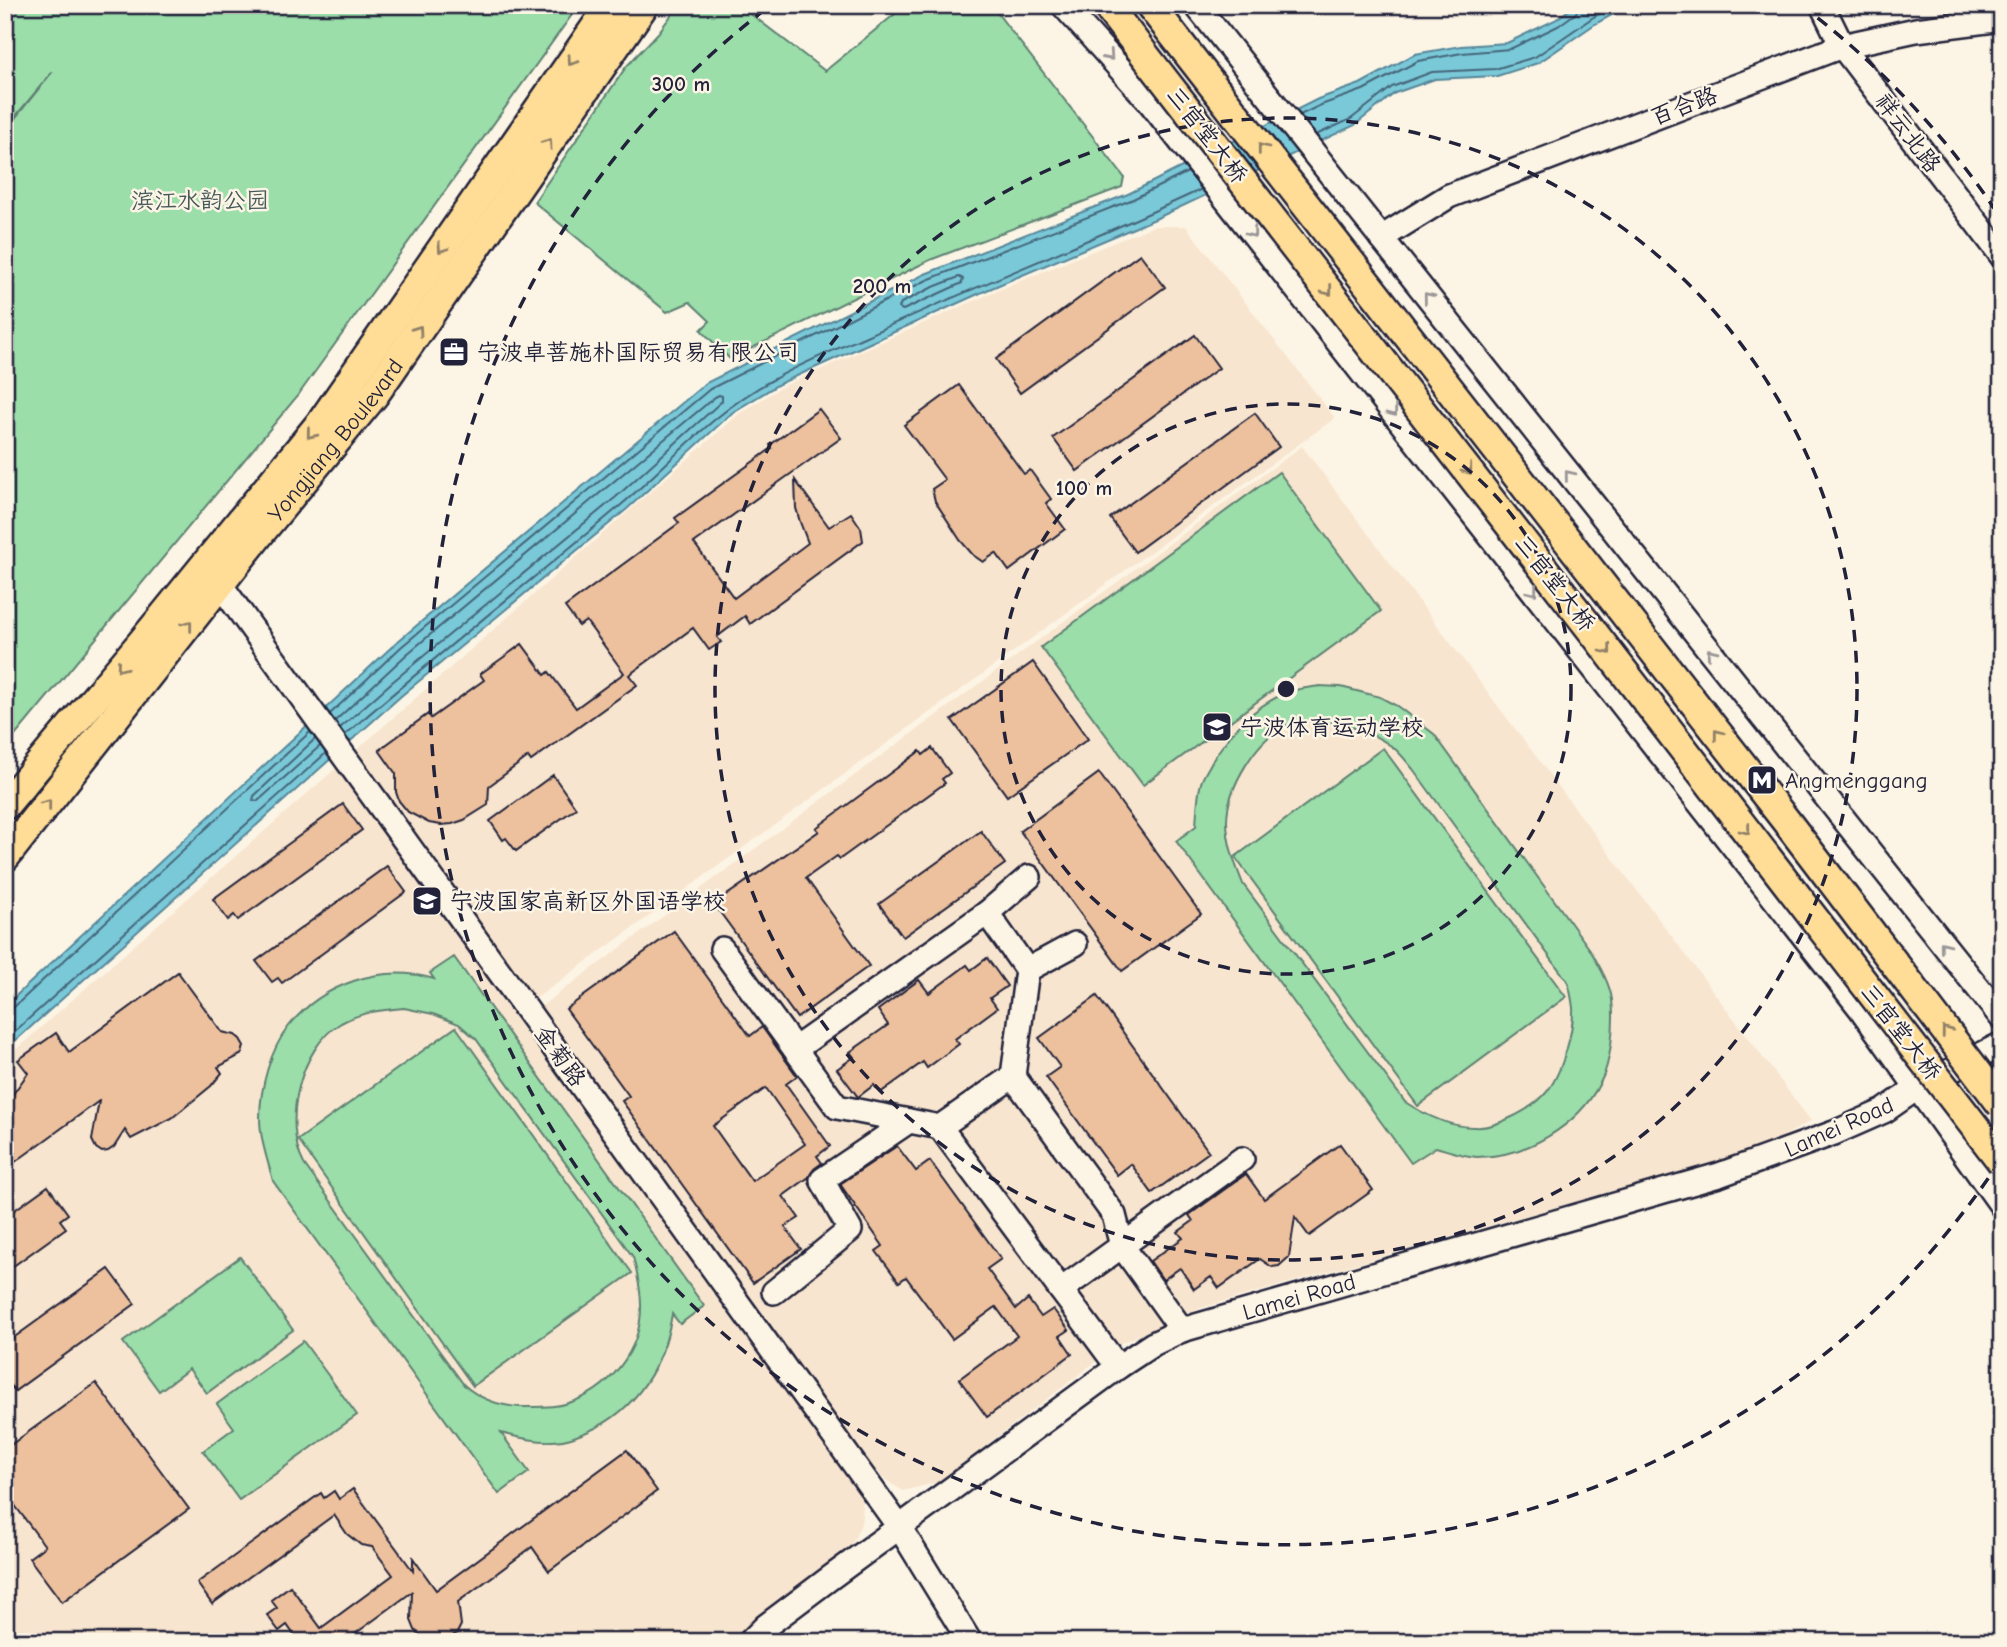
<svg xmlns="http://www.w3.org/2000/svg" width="2007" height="1647" font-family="'Comic Neue','LXGW WenKai TC',sans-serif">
	<rect width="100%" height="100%" fill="#fcf5e5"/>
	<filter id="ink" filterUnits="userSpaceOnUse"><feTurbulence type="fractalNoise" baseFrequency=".0143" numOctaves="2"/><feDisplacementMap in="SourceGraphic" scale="14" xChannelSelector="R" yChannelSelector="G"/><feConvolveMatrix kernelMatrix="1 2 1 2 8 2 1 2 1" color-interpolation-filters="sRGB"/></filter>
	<g filter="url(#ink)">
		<!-- built -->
		<g fill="#f8e5cf">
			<path d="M1153 226H1186L1335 418 513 1015 859 1490 863 1507 861 1524 852 1544 732 1642H15L5 1623V1059L740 413 783 386 989 294Z"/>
			<path d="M1302 446 1811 1121 1771 1143 1738 1155 1201 1308 1119 1344 938 1482 903 1491 881 1477 540 1007Z"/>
		</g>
		<!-- green -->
		<g fill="#9bdeaa" stroke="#5e8072" stroke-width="2" fill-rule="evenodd">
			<path d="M5 5H579L299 394 5 748V131L53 71 5 129Z"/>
			<path d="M679 5H739L825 71 906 5H991L1124 177 1122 187 930 260 730 359 701 330 710 321 690 302 667 312 534 202 626 67 658 33Z"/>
			<path d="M1860 5H1913L1873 12Z"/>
			<path d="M1279 472 1381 611 1143 785 1041 647Z"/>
			<path d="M1319 686 1341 687 1380 697 1397 706 1434 734 1591 951C1599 966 1610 983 1612 1000 1615 1022 1611 1064 1600 1083 1578 1126 1526 1157 1477 1157 1463 1156 1450 1151 1436 1147L1411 1163 1176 841 1196 826C1197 812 1197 797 1201 783 1203 776 1208 769 1211 763 1229 733 1257 702 1292 691 1300 688 1310 688 1319 686ZM1310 721C1339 722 1370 730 1394 748 1401 754 1407 762 1413 769L1568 982C1570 990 1572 999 1573 1008 1574 1032 1561 1076 1545 1094 1536 1104 1523 1112 1510 1118 1500 1123 1486 1128 1474 1127 1449 1127 1425 1115 1405 1102L1243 884C1235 864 1227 843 1227 821 1227 788 1257 737 1288 725 1295 723 1303 722 1310 721Z"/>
			<path d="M1383 748 1566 997 1418 1106 1235 857Z"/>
			<path d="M454 957 704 1306 680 1324 672 1314C664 1364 637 1410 589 1431 577 1436 566 1441 553 1441 535 1442 518 1437 501 1433L529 1472 499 1494 273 1181C268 1161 260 1140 260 1118 260 1088 270 1050 289 1026 322 984 382 963 434 979L430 973ZM404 1008 433 1014 459 1024 476 1039 633 1257C637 1273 641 1288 641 1305 642 1350 609 1392 565 1404 555 1407 544 1407 533 1407 508 1408 483 1402 464 1385L304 1164C282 1123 300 1047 341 1023 361 1012 382 1010 404 1008Z"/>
			<path d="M456 1027 632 1273 473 1386 298 1140Z"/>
			<path d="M240 1257 293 1330 207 1393 189 1369 159 1391 123 1342Z"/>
			<path d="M303 1341 357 1415 239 1500 203 1451 234 1428 217 1404Z"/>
		</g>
		<!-- water -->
		<path fill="#7ac9d8" stroke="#578699" stroke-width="2" d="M1576 5H1630L1595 24 1538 63 1497 76 1435 79 1395 93 1355 125 1155 219 987 290 779 384 733 412 627 509 401 696 5 1050V1006L397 642 706 383 925 274 1128 194 1318 99 1360 84 1415 54 1461 46 1507 43 1555 20Z"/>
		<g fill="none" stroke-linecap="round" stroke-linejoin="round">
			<!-- shore -->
			<g stroke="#45657a" stroke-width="2">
				<path d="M1300 115 1321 105 1363 90 1418 61 1462 53 1510 49 1558 26 1576 13 1579 5"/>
				<path d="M1316 135 1351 119 1392 87 1432 72 1495 69 1535 57 1592 18 1615 5"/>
				<path d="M959 277 963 279 962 283 903 310 899 308 901 303 931 288Z"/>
				<path d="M330 714 401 647 710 389 927 280 1131 200 1188 172"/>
				<path d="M335 721 407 654 715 397 719 395 722 396V401L616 497 391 683 340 728"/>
				<path d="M345 735C435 656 530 582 621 505 672 461 716 409 776 378 810 359 847 345 882 329 988 281 1096 239 1202 189"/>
				<path d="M315 739 254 796 253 801H258L320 746"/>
				<path d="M5 1011 13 1008 310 732"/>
				<path d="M5 1040 326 753"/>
			</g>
		</g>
		<!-- building -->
		<g fill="#edc19d" stroke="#22223b" stroke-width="2" fill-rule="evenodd">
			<path d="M1140 254 1165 287 1020 393 996 359Z"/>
			<path d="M1195 335 1219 368 1077 471 1053 438Z"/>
			<path d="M959 385 1024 474 1030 470 1051 499 1046 503 1065 529 1009 571 996 553 983 562 973 555 960 540 935 501 932 489 945 480 904 425Z"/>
			<path d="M819 409 841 438 694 543 734 598 808 543 800 522 796 508 795 480 829 527 851 513 861 528 863 541 750 624 745 616 717 637 721 642 709 650 693 628 629 675 637 685 531 761 528 757 489 786 488 805 464 820 452 824 441 825 429 823 408 812 399 801 396 792V774L379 750 428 714 431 718 484 680 480 674 522 644 545 675 549 672 576 708 624 673 586 621 579 626 565 607 679 523 675 518 772 448 770 445Z"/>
			<path d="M1255 413 1279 447 1135 552 1110 518Z"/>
			<path d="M1033 662 1088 739 1007 796 952 720Z"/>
			<path d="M932 748 950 773 942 779 945 783 840 859 837 856 806 878 869 966 797 1018 714 904 819 831 816 828 920 751 923 755Z"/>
			<path d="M1099 773 1201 914 1122 971 1020 831Z"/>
			<path d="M553 775 576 808 516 851 506 838 503 840 490 821Z"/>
			<path d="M343 804 362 830 238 920 234 915 228 920 213 899Z"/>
			<path d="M981 831 1005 864 903 937 879 904Z"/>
			<path d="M387 866 406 892 282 983 278 978 272 982 256 961Z"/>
			<path d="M674 931 750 1036 762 1027 797 1076 786 1084 830 1146 817 1156 822 1163 814 1169 809 1177 783 1196 799 1218 785 1227 801 1249 753 1283 622 1101 629 1096 566 1009ZM766 1088 805 1144 752 1181 713 1126Z"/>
			<path d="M987 958 1007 986 990 998 997 1008 955 1039 959 1044 927 1068 923 1062 880 1093 874 1085 858 1097 837 1069 854 1057 850 1052 888 1025 878 1010 919 980 929 993 967 965 971 970Z"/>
			<path d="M178 972 222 1032 235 1035 240 1039 244 1046 242 1054 218 1067 222 1073 211 1086 172 1118 131 1139 125 1130 114 1147 108 1151 102 1152 96 1148 92 1140 99 1101 11 1165 5 1158V1113L12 1108 8 1101 28 1073 18 1060 56 1033 69 1052Z"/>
			<path d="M1097 996 1209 1152 1152 1193 1131 1164 1117 1175 1046 1077 1060 1067 1039 1038Z"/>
			<path d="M1340 1144 1373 1190 1309 1236 1295 1217 1289 1257 1279 1266 1272 1267 1260 1259 1219 1288 1211 1277 1194 1289 1180 1268 1163 1280 1150 1261 1183 1238 1178 1232 1193 1221 1189 1215 1246 1174 1264 1199Z"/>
			<path d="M897 1146 916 1171 930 1161 1001 1259 987 1269 1016 1309 1028 1299 1041 1317 1053 1309 1069 1330 1060 1336 1072 1354 987 1417 959 1379 1017 1336 996 1307 952 1339 906 1277 899 1282 876 1251 883 1246 840 1184Z"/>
			<path d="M48 1186 68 1214 60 1220 66 1228 5 1272V1217Z"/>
			<path d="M109 1269 135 1304 15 1391 5 1378V1344Z"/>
			<path d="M96 1383 189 1509 62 1602 29 1558 45 1546 5 1492V1449Z"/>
			<path d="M627 1450 657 1491 549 1571 532 1547 458 1602 461 1625 457 1633 444 1642H425L415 1630 411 1620 412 1592 344 1642H299L287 1625 279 1631 267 1615 277 1608 271 1600 290 1586 321 1628 393 1575 372 1547 361 1545 347 1534 334 1515 212 1604 197 1583 321 1493 324 1498 334 1491 339 1499 353 1489 413 1571V1558L436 1590Z"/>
		</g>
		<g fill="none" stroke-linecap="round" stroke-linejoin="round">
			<!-- minor casing -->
			<g stroke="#22223b" stroke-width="28">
				<g id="minor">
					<path d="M1063 5 1149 101 1861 1009 2002 1206"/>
					<path d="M1196 5 2002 1018"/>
					<path d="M1822 5 1842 46 2002 256"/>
					<path d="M1381 238 1449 196 1842 46 1916 30 2002 19"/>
					<path d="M220 584 900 1528 970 1642"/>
					<path d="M987 913 1027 970 1013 1076"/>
					<path d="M722 949 837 1107 940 1127"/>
					<path d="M1027 970 1075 944"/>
					<path d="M795 1049 987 913 1029 877"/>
					<path d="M1061 1290 1242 1159"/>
					<path d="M774 1292 850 1230 822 1180 909 1121"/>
					<path d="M1118 1367 940 1127 1013 1076 1114 1215 1122 1246 1182 1330"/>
					<path d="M750 1642 766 1626 830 1578 1118 1367 1153 1344 1182 1330 1719 1175 1834 1133 1884 1111 1917 1088 2002 1044"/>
				</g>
			</g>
			<!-- major casing -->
			<g stroke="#22223b" stroke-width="33">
				<g id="major">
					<path d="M5 805 142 642 323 420 611 5"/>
					<path id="s1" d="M5 857 261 532 374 395 644 5"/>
				</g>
			</g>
			<!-- minor -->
			<use href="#minor" stroke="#fcf5e5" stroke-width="23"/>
			<!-- major -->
			<use href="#major" stroke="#ffdd96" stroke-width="28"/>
			<!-- major-bridge casing -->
			<g stroke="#22223b" stroke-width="33" stroke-linecap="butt">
				<g id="major-bridge">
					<path d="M1106 5 1600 641 2002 1162"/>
					<path d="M1150 5 1790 826 2002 1105"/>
				</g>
			</g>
			<!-- major-bridge -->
			<use href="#major-bridge" stroke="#ffdd96" stroke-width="28"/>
		</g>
		<!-- one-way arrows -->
		<defs><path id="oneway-chevron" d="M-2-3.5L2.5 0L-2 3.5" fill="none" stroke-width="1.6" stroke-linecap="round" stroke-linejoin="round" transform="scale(1.75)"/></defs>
		<g stroke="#9a9698">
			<use href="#oneway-chevron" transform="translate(1109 56) rotate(48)"/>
			<use href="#oneway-chevron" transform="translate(1252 233) rotate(52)"/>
			<use href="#oneway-chevron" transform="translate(1428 297) rotate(-129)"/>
			<use href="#oneway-chevron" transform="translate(1393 412) rotate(52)"/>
			<use href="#oneway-chevron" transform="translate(1569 475) rotate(-129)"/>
			<use href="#oneway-chevron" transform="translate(1533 591) rotate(52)"/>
			<use href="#oneway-chevron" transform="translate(1711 653) rotate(-129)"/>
			<use href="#oneway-chevron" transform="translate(1944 946) rotate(-129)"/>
		</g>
		<g stroke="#908068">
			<use href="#oneway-chevron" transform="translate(572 61) rotate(125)"/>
			<use href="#oneway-chevron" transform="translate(548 143) rotate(-55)"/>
			<use href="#oneway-chevron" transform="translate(1262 148) rotate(-128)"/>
			<use href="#oneway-chevron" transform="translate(442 248) rotate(125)"/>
			<use href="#oneway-chevron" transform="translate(1328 291) rotate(52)"/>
			<use href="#oneway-chevron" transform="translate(418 330) rotate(-55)"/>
			<use href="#oneway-chevron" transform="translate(311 434) rotate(129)"/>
			<use href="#oneway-chevron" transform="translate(1468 470) rotate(52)"/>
			<use href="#oneway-chevron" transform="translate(188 625) rotate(-52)"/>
			<use href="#oneway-chevron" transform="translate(1607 650) rotate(52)"/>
			<use href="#oneway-chevron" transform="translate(121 667) rotate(130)"/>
			<use href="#oneway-chevron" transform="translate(1718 734) rotate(-128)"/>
			<use href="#oneway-chevron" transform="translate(47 804) rotate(-52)"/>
			<use href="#oneway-chevron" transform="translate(1746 830) rotate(52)"/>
			<use href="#oneway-chevron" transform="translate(1946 1031) rotate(-127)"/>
		</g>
	</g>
	<!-- distance rings -->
	<g fill="none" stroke="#22223b" stroke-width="3.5" stroke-dasharray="12 9">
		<circle cx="1286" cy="689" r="285"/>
		<circle cx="1286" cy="689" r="571"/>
		<path d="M2000 1161A856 856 0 1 1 771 5M1801 5A856 856 0 0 1 2000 217"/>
	</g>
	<!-- icons -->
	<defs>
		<g id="office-square" transform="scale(1.575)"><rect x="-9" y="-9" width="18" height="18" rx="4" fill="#22223b" stroke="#fcf5e5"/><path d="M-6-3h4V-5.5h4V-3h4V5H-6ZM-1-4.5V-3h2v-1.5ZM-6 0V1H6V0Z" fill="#fff"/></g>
		<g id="school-square" transform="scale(1.575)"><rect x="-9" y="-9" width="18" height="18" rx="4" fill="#22223b" stroke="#fcf5e5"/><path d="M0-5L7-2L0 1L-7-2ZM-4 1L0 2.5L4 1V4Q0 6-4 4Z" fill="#fff"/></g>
		<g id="metro-square" transform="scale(1.575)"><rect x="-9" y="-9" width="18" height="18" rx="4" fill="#22223b" stroke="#fcf5e5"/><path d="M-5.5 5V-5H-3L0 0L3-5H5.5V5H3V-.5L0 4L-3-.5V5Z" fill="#fff"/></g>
	</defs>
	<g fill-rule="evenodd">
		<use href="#office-square" x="454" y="352"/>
		<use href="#school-square" x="1217" y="727"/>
		<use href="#metro-square" x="1762" y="780"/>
		<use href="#school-square" x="427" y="901"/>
	</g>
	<g text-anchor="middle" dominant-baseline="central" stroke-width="5" stroke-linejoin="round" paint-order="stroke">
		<!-- street labels -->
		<g font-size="23" fill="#22223b" stroke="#fcf5e5">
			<text transform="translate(1684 106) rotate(-21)">百合路</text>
			<text transform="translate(1908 133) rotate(53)">祥云北路</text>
			<text transform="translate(1207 135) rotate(52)">三官堂大桥</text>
			<text stroke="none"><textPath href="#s1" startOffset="532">Yongjiang Boulevard</textPath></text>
			<text transform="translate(1555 583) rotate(52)">三官堂大桥</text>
			<text transform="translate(1901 1032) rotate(52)">三官堂大桥</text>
			<text transform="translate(560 1056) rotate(54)">金菊路</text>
			<text transform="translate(1839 1127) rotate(-24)">Lamei Road</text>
			<text transform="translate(1299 1297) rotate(-16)">Lamei Road</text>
		</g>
		<!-- park labels -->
		<g font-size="23" fill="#465a5c" stroke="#fcf5e5">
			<text x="200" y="200">滨江水韵公园</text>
		</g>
		<!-- poi labels -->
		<g font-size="23" fill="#22223b" stroke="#fcf5e5" text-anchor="start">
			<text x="477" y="352">宁波卓菩施朴国际贸易有限公司</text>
			<text x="1240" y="727">宁波体育运动学校</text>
			<text x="1785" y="780">Angmenggang</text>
			<text x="450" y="901">宁波国家高新区外国语学校</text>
		</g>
	</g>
	<circle cx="1286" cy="689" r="10" fill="#22223b" stroke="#fcf5e5" stroke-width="3.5"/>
	<g font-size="21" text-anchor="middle" font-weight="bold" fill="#22223b" stroke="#fcf5e5" stroke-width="5" stroke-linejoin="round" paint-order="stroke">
		<text x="681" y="91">300 m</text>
		<text x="882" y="293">200 m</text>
		<text x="1084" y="495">100 m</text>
	</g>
	<!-- margin -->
	<rect width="2007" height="1647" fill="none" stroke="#fcf5e5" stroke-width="28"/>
	<rect x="14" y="14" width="1979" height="1619" fill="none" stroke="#22223b" stroke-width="2.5" filter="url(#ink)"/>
</svg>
